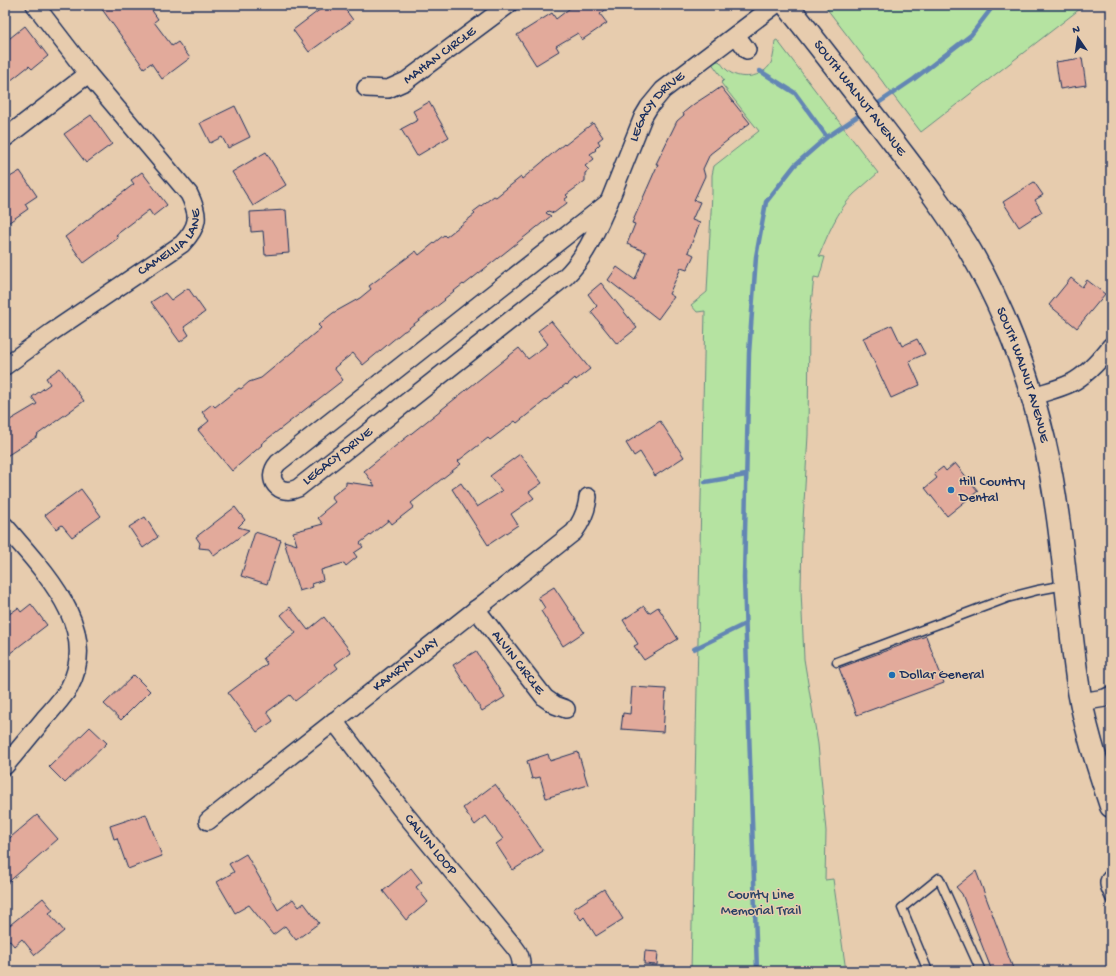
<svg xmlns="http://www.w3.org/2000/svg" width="1116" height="976" font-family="'Gochi Hand',sans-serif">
	<rect width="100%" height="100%" fill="#e7ccae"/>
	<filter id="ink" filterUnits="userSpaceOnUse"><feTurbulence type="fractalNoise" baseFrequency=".025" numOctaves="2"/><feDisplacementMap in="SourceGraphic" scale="8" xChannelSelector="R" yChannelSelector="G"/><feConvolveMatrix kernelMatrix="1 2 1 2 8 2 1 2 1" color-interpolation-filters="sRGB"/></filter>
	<g filter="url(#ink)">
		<!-- green -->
		<g fill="#b5e3a1" stroke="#688980">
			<path d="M824 5H1085L921 132Z"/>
			<path d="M777 40 878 173C870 180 862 187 854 194 837 211 828 234 819 256L825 257 819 278 814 277 809 322 808 435 802 537 801 590 804 659 818 744 826 831 825 880 833 879 846 971H691L705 311 697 312 691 305 707 292 712 193V175L714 166 759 131 721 83 724 80 711 62 719 61C722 64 724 68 727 70 739 81 763 78 771 63 774 57 774 49 775 41Z"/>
		</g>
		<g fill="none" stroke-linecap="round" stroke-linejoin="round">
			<!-- stream -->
			<g stroke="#6486b4" stroke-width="4.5">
				<path d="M760 71 795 93 827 137"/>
				<path d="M874 106 914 79 971 35 994 5"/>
				<path d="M705 482 746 475"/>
				<path d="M694 649 745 624"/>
				<path d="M757 971 744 578 749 353 756 257 766 202 795 165 827 137 864 112"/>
			</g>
		</g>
		<!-- building -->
		<g fill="#e2aa9b" stroke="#1b2f5e">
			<path d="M99 5H148L158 19 154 22 172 46 178 42 190 58 162 79 151 63 144 68Z"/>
			<path d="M326 5H342L353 20 309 52 293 30Z"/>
			<path d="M574 5H612L600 14 607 23 582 40 578 33 556 46 559 51 536 65 517 35 552 13 556 19Z"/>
			<path d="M25 26 48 56 32 69 29 66 5 85V42Z"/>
			<path d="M1082 58 1086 85 1060 89 1056 62Z"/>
			<path d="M721 87 750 123 710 154 703 169 705 176 694 200 700 202 692 220 700 223 688 252 694 255 687 270 681 268 669 294 674 297 658 319 608 280 617 267 635 280 646 252 627 244 635 224 632 223 658 164H656L677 121 684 115 683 113 694 104 711 93V94Z"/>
			<path d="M429 102 449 137 417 156 401 129 418 120 413 111Z"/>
			<path d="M235 106 250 137 228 148 222 137 210 143 200 123Z"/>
			<path d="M91 115 112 144 86 163 64 134Z"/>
			<path d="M593 123 603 137 598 141 600 144 595 149 596 150 590 154 594 159 585 166 589 170 585 173V181L566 195 568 197 565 199 567 203 554 213 548 211 546 213 551 216 464 285 463 284 444 299 445 300 405 331H404L363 365 353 353 334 368 343 380 261 444 262 445 232 471 198 430 209 421 202 412 212 404 215 407 239 388 241 389 249 382 261 378 321 328 318 325 333 313 360 298 371 289 369 286 416 251 419 255 444 235 446 237 475 214 473 212 494 196 496 197 521 177 522 179 564 144 565 145Z"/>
			<path d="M266 152 286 185 253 206 232 172Z"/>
			<path d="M20 171 37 196 25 204 28 209 5 225V180Z"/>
			<path d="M142 172 167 205 153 216 149 210 116 235 118 238 84 263 65 237 134 184 131 180Z"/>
			<path d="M1034 182 1043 195 1035 200 1042 212 1019 227 1003 202Z"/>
			<path d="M286 210 289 253 265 255 263 231 251 232 250 212Z"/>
			<path d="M1071 278 1082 287 1087 280 1105 294 1077 328 1049 305Z"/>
			<path d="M601 283 637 328 617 344 591 312 597 306 588 294Z"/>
			<path d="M188 288 205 312 184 327 189 335 180 342 151 302 165 293 171 300Z"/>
			<path d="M551 321 590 369 576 380 575 378 567 385 566 384 517 423 515 421 490 440 488 438 458 461 461 464 411 503 414 507 392 524 389 520 360 543 363 547 354 553 357 557 346 566 344 563 321 570 323 580 312 584 313 587 299 591 284 541 297 545 293 532 323 524 318 518 324 513 323 512 335 502 331 497 346 485V482L375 486 364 471 519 348 528 359 548 344 538 331Z"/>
			<path d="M892 325 902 346 917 339 925 354 909 361 920 385 891 398 863 338Z"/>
			<path d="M60 368 84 401 37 435 38 436 5 457V423L37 404 32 397 50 384 46 378Z"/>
			<path d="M660 421 684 457 655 476 640 452 634 456 626 443Z"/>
			<path d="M520 454 542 483 529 492 534 498 511 514 518 525 488 545 452 489 461 483 477 507 502 491 490 476Z"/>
			<path d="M955 463 978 491 947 516 925 488 937 478 934 474 943 467 946 471Z"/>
			<path d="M81 489 101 516 72 537 62 525 56 529 45 515Z"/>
			<path d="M235 507 245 520 238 527 249 530 214 556 209 549 199 548 200 543 196 537Z"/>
			<path d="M145 517 158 537 143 548 129 527Z"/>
			<path d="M255 532 281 540 267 584 241 576Z"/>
			<path d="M554 587 584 632 563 646 541 611 545 608 538 597Z"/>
			<path d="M31 604 47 625 5 657V617L18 608 21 612Z"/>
			<path d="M644 606 649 613 658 607 678 639 644 660 634 646 638 644 623 620Z"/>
			<path d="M290 607 308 630 324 617 351 652 335 664 338 668 295 701 290 695 267 712 273 721 257 732 228 693 267 664 263 658 296 633 281 615Z"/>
			<path d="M926 636 944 683 857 715 839 668Z"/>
			<path d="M476 651 505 697 482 711 453 665Z"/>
			<path d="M134 675 150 691 121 720 104 704Z"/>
			<path d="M632 687 666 689 663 732 621 729 623 713 630 714Z"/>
			<path d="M90 727 107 743 65 783 49 767Z"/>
			<path d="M578 752 588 785 546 798 540 777 532 779 527 761 548 754 550 761Z"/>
			<path d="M495 784 526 825 543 851 513 870 496 844 503 839 486 816 475 825 463 808Z"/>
			<path d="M146 814 162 856 128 869 117 838 114 839 110 826Z"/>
			<path d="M37 815 58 839 5 885V842Z"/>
			<path d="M246 854 278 910 293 899 299 907 304 903 319 923 296 940 285 926 273 935 249 905 235 913 217 882 234 872 229 864Z"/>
			<path d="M411 868 422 882 416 887 428 902 406 920 383 891Z"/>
			<path d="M976 871 1014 971H992L962 894 956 887Z"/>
			<path d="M604 889 623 919 596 936 584 917 581 920 573 909Z"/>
			<path d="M43 898 53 910 49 913 64 931 35 955 22 939 14 946 5 935V929Z"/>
			<path d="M645 951 658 952 657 965 644 964Z"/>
		</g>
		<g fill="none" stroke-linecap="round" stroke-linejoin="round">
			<!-- lane casing -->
			<g stroke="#1b2f5e" stroke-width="11">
				<g id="lane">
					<path d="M837 662 1007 598 1038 590 1065 585"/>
					<path d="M1111 873C1099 880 1106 890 1111 900"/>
					<path d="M928 971 902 908 939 878 981 971"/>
				</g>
			</g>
			<!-- street casing -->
			<g stroke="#1b2f5e" stroke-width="20">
				<g id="street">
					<path d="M736 35 747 50"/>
					<path id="s1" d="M366 88 388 89 406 81 508 5"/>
					<path d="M5 138 88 74"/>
					<path d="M609 202C597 229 586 257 565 277L298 488C279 497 264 479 278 463Z"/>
					<path id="s2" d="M609 202 643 117 649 107 663 90 775 5"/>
					<path id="s3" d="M5 366 52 332 182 244C199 226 200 216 189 194L88 74 35 5"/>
					<path d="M1033 396C1045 392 1059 389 1071 383 1087 375 1100 360 1111 346"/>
					<path d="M5 526C41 569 102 627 69 688 62 699 53 709 44 719 31 735 18 750 5 766"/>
					<path id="s4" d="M476 609 545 698 555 705 566 709"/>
					<path d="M1081 702 1105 698 1111 695"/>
					<path id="s5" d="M334 721 401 809 515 948C521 955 522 962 521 971"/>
					<path id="s6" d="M208 821 574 532C582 521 587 510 588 497"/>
				</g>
			</g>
			<!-- secondary casing -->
			<g stroke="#1b2f5e" stroke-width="25">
				<g id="secondary">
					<path id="s7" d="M787 5C820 47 853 89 885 131 914 169 943 206 968 247 1003 306 1028 373 1044 440 1062 518 1066 599 1077 678 1083 722 1097 764 1111 806"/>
				</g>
			</g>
			<!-- lane -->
			<use href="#lane" stroke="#e7ccae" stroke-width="8"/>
			<!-- street -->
			<use href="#street" stroke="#e7ccae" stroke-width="17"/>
			<!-- secondary -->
			<use href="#secondary" stroke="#e7ccae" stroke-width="22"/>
		</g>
	</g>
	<!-- markers -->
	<g fill="#1f6fb2" stroke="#e7ccae" stroke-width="1.5">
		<circle cx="951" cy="490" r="4"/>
		<circle cx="892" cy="675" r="4"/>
	</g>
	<g text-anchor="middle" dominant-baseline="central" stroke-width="3" stroke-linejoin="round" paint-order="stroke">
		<!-- street labels -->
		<g font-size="14" fill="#1b2f5e" stroke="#e7ccae">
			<text stroke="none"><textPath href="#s1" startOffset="84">MAHAN CIRCLE</textPath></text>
			<text stroke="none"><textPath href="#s7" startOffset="118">SOUTH WALNUT AVENUE</textPath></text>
			<text stroke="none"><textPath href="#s2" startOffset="108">LEGACY DRIVE</textPath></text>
			<text stroke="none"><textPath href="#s3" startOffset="209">CAMELLIA LANE</textPath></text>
			<text stroke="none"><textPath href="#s7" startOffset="442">SOUTH WALNUT AVENUE</textPath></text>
			<text transform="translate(338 457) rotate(-38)">LEGACY DRIVE</text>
			<text stroke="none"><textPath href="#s4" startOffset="68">ALVIN CIRCLE</textPath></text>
			<text stroke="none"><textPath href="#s6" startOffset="252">KAMRYN WAY</textPath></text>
			<text stroke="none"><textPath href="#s5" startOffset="157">CALVIN LOOP</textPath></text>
		</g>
		<!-- poi labels -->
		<g font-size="14" fill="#1b2f5e" stroke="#e7ccae" text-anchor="start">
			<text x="959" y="482">Hill Country<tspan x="959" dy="16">Dental</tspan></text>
			<text x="900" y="675">Dollar General</text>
		</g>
		<!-- park labels -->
		<g font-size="14" fill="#2a4165" stroke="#e7ccae">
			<text x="761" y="895">County Line<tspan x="761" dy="16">Memorial Trail</tspan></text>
		</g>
	</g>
	<!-- margin -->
	<rect width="1116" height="976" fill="none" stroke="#e7ccae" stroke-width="20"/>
	<rect x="10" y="10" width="1096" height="956" fill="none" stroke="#1b2f5e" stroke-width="1.5" filter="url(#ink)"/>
	<!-- north arrow -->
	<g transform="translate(1078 38) rotate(347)" stroke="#e7ccae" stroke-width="3" paint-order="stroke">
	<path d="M0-3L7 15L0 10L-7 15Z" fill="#1b2f5e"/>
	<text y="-6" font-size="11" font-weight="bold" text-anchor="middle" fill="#1b2f5e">N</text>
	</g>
</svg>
